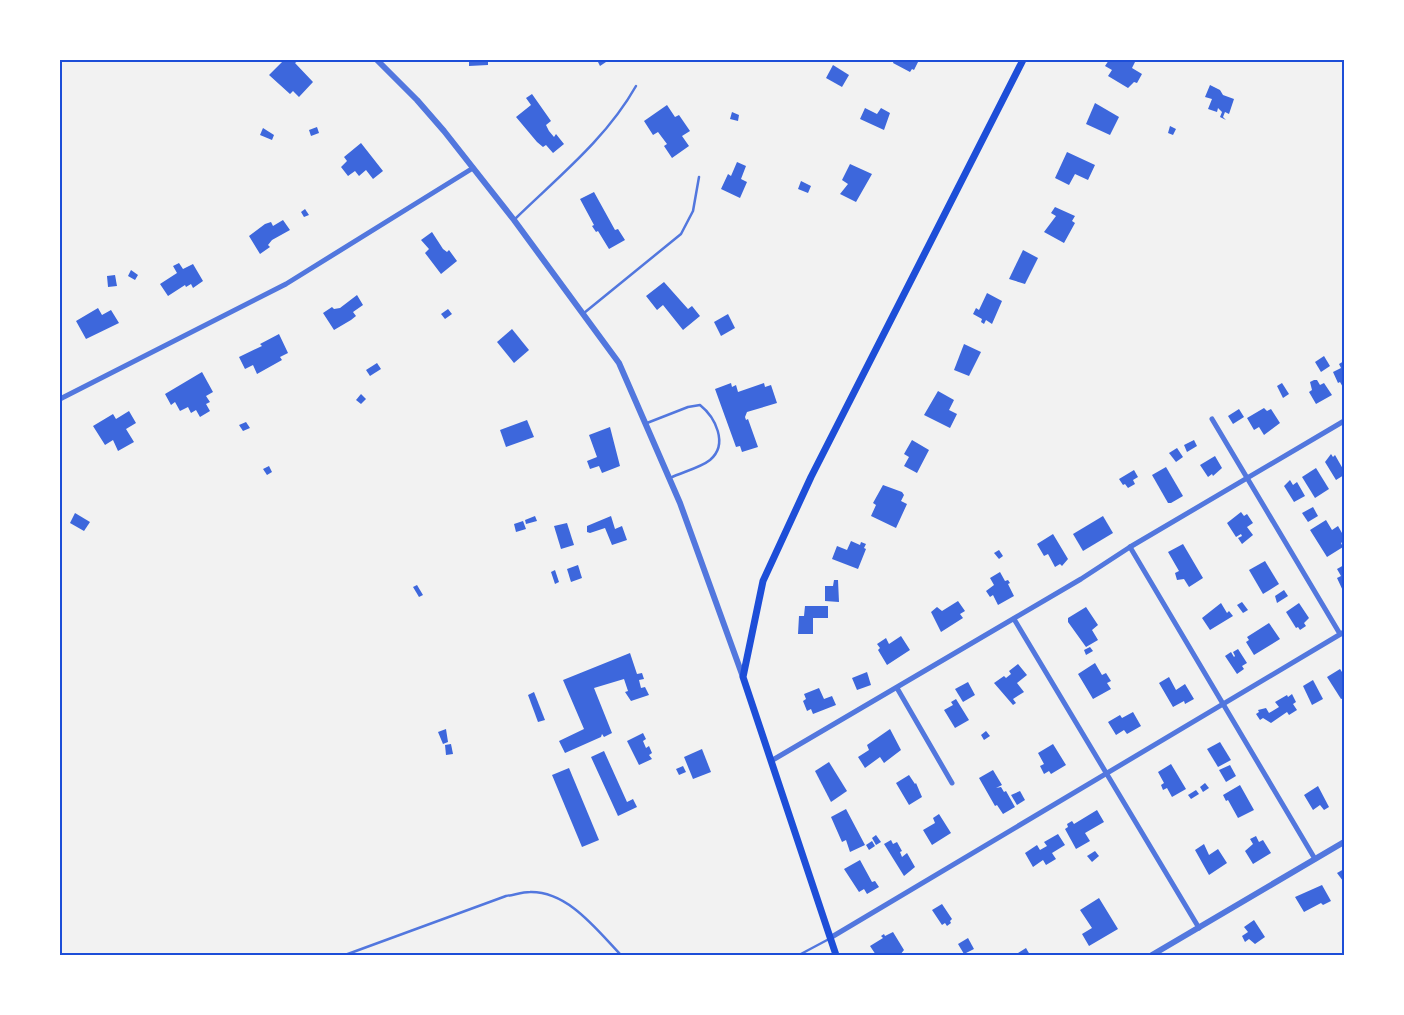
<svg xmlns="http://www.w3.org/2000/svg" width="1404" height="1015" font-family="Overpass,sans-serif">
	<rect width="100%" height="100%" fill="#f2f2f2"/>
	<!-- building -->
	<g fill="#3d67dc">
		<path d="M284 60H299L295 63 313 82 299 97 293 91 290 94 269 75Z"/>
		<path d="M469 60H488V65L469 66Z"/>
		<path d="M597 60H609L600 66Z"/>
		<path d="M894 60H919L914 70 912 69 910 72 893 63Z"/>
		<path d="M1109 60H1136L1132 68 1142 74 1137 83 1134 82 1128 88 1108 76 1112 70 1105 66Z"/>
		<path d="M833 65 849 75 842 87 826 78Z"/>
		<path d="M1210 85 1220 90 1223 95 1234 99 1229 114 1225 112 1223 117 1226 120 1220 117 1222 112 1218 108 1217 112 1208 109 1212 99 1205 97Z"/>
		<path d="M532 94 551 121 546 125 549 131 554 137 556 134 564 144 553 153 546 145 543 147 537 142 516 117 531 105 526 98Z"/>
		<path d="M1095 103 1119 117 1110 135 1086 124Z"/>
		<path d="M667 105 675 117 679 115 690 131 682 136 689 146 672 158 664 146 667 144 658 132 653 135 644 121Z"/>
		<path d="M865 108 877 114 881 108 890 113 884 130 860 119Z"/>
		<path d="M732 112 739 115 738 121 730 119Z"/>
		<path d="M1170 126 1176 129 1173 135 1168 133Z"/>
		<path d="M317 127 319 133 311 136 309 130Z"/>
		<path d="M263 128 274 135 272 140 260 135Z"/>
		<path d="M361 143 383 171 373 179 366 170 359 176 355 171 348 176 341 167 347 161 344 157Z"/>
		<path d="M1067 152 1095 165 1088 180 1075 174 1069 185 1055 178Z"/>
		<path d="M737 162 746 166 741 179 747 182 740 198 721 189 728 174 731 176Z"/>
		<path d="M850 164 872 174 856 202 840 194 848 184 842 180Z"/>
		<path d="M801 181 811 186 808 193 798 189Z"/>
		<path d="M594 192 615 230 618 229 625 240 609 249 598 231 596 232 592 226 594 225 580 199Z"/>
		<path d="M1055 207 1075 216 1072 221 1075 223 1064 243 1044 232 1056 216 1051 213Z"/>
		<path d="M305 209 309 215 304 217 301 212Z"/>
		<path d="M283 220 290 230 272 240 268 245 270 247 260 254 249 236 265 224 271 222 273 226Z"/>
		<path d="M432 232 443 249 447 252 449 250 457 261 441 274 425 253 429 249 421 240Z"/>
		<path d="M1023 250 1038 258 1025 284 1009 279Z"/>
		<path d="M179 263 183 269 193 264 203 281 193 288 191 284 186 287 185 285 168 296 160 284 177 273 173 266Z"/>
		<path d="M131 270 138 275 135 280 128 276Z"/>
		<path d="M115 275 117 286 108 287 107 276Z"/>
		<path d="M664 282 688 309 692 306 700 316 683 330 663 305 657 310 646 296Z"/>
		<path d="M987 293 1002 301 992 324 986 320 984 324 981 322 982 319 973 314 976 308 979 310Z"/>
		<path d="M357 295 363 305 353 312 356 316 351 320 334 330 323 313 332 307 334 309 340 308Z"/>
		<path d="M98 308 102 315 111 310 119 323 86 339 76 321Z"/>
		<path d="M448 309 452 314 445 319 441 314Z"/>
		<path d="M728 314 735 328 721 336 714 322Z"/>
		<path d="M512 329 529 350 514 363 497 342Z"/>
		<path d="M279 334 288 353 280 357 282 360 257 374 253 365 245 369 239 357 262 346 260 344Z"/>
		<path d="M964 344 981 352 969 376 954 370Z"/>
		<path d="M1324 356 1330 366 1321 372 1315 362Z"/>
		<path d="M1344 361V389L1340 382 1338 383 1333 372 1341 368 1339 364Z"/>
		<path d="M377 363 381 369 370 376 366 370Z"/>
		<path d="M202 372 213 392 206 396 210 402 206 404 210 411 200 417 196 410 191 413 188 407 180 411 175 402 171 405 165 394Z"/>
		<path d="M1314 380H1317L1320 385 1324 383 1332 395 1316 404 1309 392 1312 390 1310 382Z"/>
		<path d="M731 383 732 387 736 385 738 392 764 383 765 387 771 385 777 403 747 412 745 417 746 420 748 419 758 447 742 452 740 446 736 447 715 389Z"/>
		<path d="M1282 383 1289 394 1283 398 1277 386Z"/>
		<path d="M938 391 954 400 949 410 957 414 950 428 924 415Z"/>
		<path d="M361 394 366 399 361 404 356 400Z"/>
		<path d="M1264 408 1267 411 1271 409 1280 423 1264 435 1259 427 1254 430 1247 418Z"/>
		<path d="M1239 409 1244 417 1233 424 1228 416Z"/>
		<path d="M129 411 136 423 126 429 134 442 118 451 113 440 105 445 93 426 113 414 116 419Z"/>
		<path d="M527 420 534 437 506 447 500 430Z"/>
		<path d="M246 422 250 428 243 431 239 425Z"/>
		<path d="M610 427 620 466 602 473 599 466 590 469 587 461 597 457 589 435Z"/>
		<path d="M912 440 929 450 917 473 904 466 909 457 904 454Z"/>
		<path d="M1194 440 1197 446 1187 452 1184 445Z"/>
		<path d="M1177 448 1183 457 1176 462 1169 453Z"/>
		<path d="M1331 454 1333 457 1335 455 1343 469 1342 470 1344 475 1336 480 1325 462Z"/>
		<path d="M1215 456 1222 468 1213 476 1212 474 1208 477 1200 465Z"/>
		<path d="M269 466 272 472 267 475 263 469Z"/>
		<path d="M1166 467 1183 496 1171 503H1168L1152 475Z"/>
		<path d="M1316 468 1329 489 1315 498 1302 477Z"/>
		<path d="M1134 470 1138 477 1133 480 1135 484 1128 488 1125 484 1123 485 1119 479Z"/>
		<path d="M1290 480 1293 485 1297 482 1305 496 1294 502 1284 486Z"/>
		<path d="M883 485 902 492 904 495 901 501 907 504 896 528 871 516 876 505 873 503Z"/>
		<path d="M1313 507 1318 516 1308 522 1302 513Z"/>
		<path d="M1241 512 1244 516 1247 514 1253 523 1247 527 1253 535 1242 544 1238 538 1242 536 1241 534 1236 537 1227 523Z"/>
		<path d="M75 513 90 522 84 531 70 523Z"/>
		<path d="M535 516 537 521 526 524 525 520Z"/>
		<path d="M611 516 615 529 622 526 627 540 612 545 605 528 590 533 587 532V526Z"/>
		<path d="M1103 516 1113 533 1083 551 1073 534Z"/>
		<path d="M1326 520 1332 530 1338 526 1342 533 1344 532V541L1341 543 1343 547 1327 557 1310 530Z"/>
		<path d="M523 521 526 529 516 532 514 524Z"/>
		<path d="M567 523 574 545 561 549 554 526Z"/>
		<path d="M1053 534 1068 559 1062 566 1060 564 1055 567 1048 554 1044 556 1037 544Z"/>
		<path d="M851 541 860 545 861 542 866 544 864 548 866 549 858 569 832 559 837 546 847 550Z"/>
		<path d="M1183 544 1203 578 1189 587 1184 579 1177 580 1175 573 1179 571 1168 552Z"/>
		<path d="M999 550 1003 556 999 559 994 553Z"/>
		<path d="M1265 561 1279 584 1263 594 1249 570Z"/>
		<path d="M578 565 582 578 571 582 567 569Z"/>
		<path d="M1344 565V593L1337 578 1341 576 1337 569Z"/>
		<path d="M555 570 559 582 555 584 551 572Z"/>
		<path d="M1000 572 1005 581 1008 580 1010 583 1008 584 1014 596 998 605 993 595 990 597 986 591 994 585 990 578Z"/>
		<path d="M834 580H838L839 602 825 601V586H833Z"/>
		<path d="M417 585 423 595 419 597 413 587Z"/>
		<path d="M1284 590 1288 596 1277 603 1275 596Z"/>
		<path d="M958 601 965 611 960 614 963 618 941 632 931 612 937 607 942 611Z"/>
		<path d="M1242 602 1248 610 1243 613 1237 605Z"/>
		<path d="M1221 603 1227 613 1229 611 1233 616 1210 630 1202 618Z"/>
		<path d="M1299 603 1309 618 1304 623 1306 626 1300 630 1298 627 1296 628 1286 612Z"/>
		<path d="M805 606H828V618H813V634H798L799 616H804Z"/>
		<path d="M1086 607 1098 625 1092 630 1098 640 1086 647 1068 622V618Z"/>
		<path d="M1269 623 1280 639 1254 655 1246 642 1249 640 1247 637Z"/>
		<path d="M901 636 910 650 887 665 878 650 880 648 877 644 886 638 889 644Z"/>
		<path d="M1090 647 1093 651 1086 655 1084 650Z"/>
		<path d="M1238 649 1247 663 1242 666 1244 669 1237 674 1225 656 1231 652 1234 657 1235 656 1233 652Z"/>
		<path d="M630 653 637 674 642 673 644 679 639 680 641 688 645 687 649 695 631 701 625 692 628 691 624 679 594 688 612 733 604 737 602 734 601 737 565 753 559 741 584 729 563 680Z"/>
		<path d="M1095 663 1102 675 1106 673 1111 681 1107 683 1111 689 1093 699 1078 674Z"/>
		<path d="M1018 664 1027 675 1017 683 1024 692 1013 699 1016 703 1013 705 994 683 1004 676 1006 678 1011 674 1009 671Z"/>
		<path d="M1340 669 1344 675V698L1341 699 1327 677Z"/>
		<path d="M867 672 871 685 857 690 852 678Z"/>
		<path d="M1169 677 1176 690 1185 684 1194 699 1185 704 1184 701 1173 707 1159 683Z"/>
		<path d="M1313 680 1323 699 1312 705 1303 686Z"/>
		<path d="M968 682 975 695 963 702 955 689Z"/>
		<path d="M819 688 824 699 832 696 836 705 813 714 811 709 807 711 803 701 806 699 804 694Z"/>
		<path d="M534 692 545 720 538 722 528 695Z"/>
		<path d="M1292 694 1296 702 1293 704 1297 710 1289 715 1287 712 1271 723 1263 718 1260 720 1256 714 1259 712 1258 710 1266 708 1269 713 1279 707 1275 702 1287 695 1288 697Z"/>
		<path d="M956 699 969 720 955 728 944 710 953 705 951 702Z"/>
		<path d="M1133 712 1141 726 1127 734 1124 730 1116 735 1108 722 1120 715 1122 718Z"/>
		<path d="M446 729 448 742 443 744 438 732Z"/>
		<path d="M890 729 901 750 884 763 880 757 865 768 858 757 869 750 867 745Z"/>
		<path d="M986 731 990 736 984 740 981 735Z"/>
		<path d="M643 733 646 739 643 741 646 748 649 746 652 753 649 755 652 759 639 765 627 741Z"/>
		<path d="M1220 742 1231 760 1218 767 1207 749Z"/>
		<path d="M451 744 453 754 446 755 445 745Z"/>
		<path d="M1053 744 1066 765 1051 774 1049 771 1044 774 1040 766 1044 764 1038 753Z"/>
		<path d="M702 749 711 772 693 779 684 757Z"/>
		<path d="M604 751 627 802 633 799 637 807 618 816 591 757Z"/>
		<path d="M829 762 847 791 831 802 815 771Z"/>
		<path d="M1171 764 1186 789 1172 797 1167 788 1163 790 1161 785 1164 783 1158 772Z"/>
		<path d="M1230 765 1236 776 1226 782 1219 770Z"/>
		<path d="M683 766 686 772 679 775 676 769Z"/>
		<path d="M569 768 599 840 582 847 552 775Z"/>
		<path d="M993 770 1002 785 996 788 1001 787 1004 792 1006 791 1015 807 1003 814 997 805 995 806 979 778Z"/>
		<path d="M909 775 915 784 916 783 922 797 909 805 896 783Z"/>
		<path d="M1205 783 1209 788 1203 792 1200 787Z"/>
		<path d="M1240 785 1254 810 1238 818 1228 800 1226 801 1223 795Z"/>
		<path d="M1318 786 1329 807 1324 810 1320 805 1313 810 1304 795Z"/>
		<path d="M1196 790 1199 794 1191 799 1188 795Z"/>
		<path d="M1020 791 1025 800 1017 805 1011 795Z"/>
		<path d="M846 809 865 845 850 852 846 840 842 842 831 817Z"/>
		<path d="M1097 810 1104 822 1085 833 1090 841 1076 849 1065 829 1068 827 1067 824 1072 821 1074 824Z"/>
		<path d="M939 814 951 833 932 845 923 830 935 823 933 818Z"/>
		<path d="M1058 834 1065 845 1052 853 1056 859 1046 865 1043 860 1033 867 1025 853 1037 845 1040 850 1047 846 1044 842Z"/>
		<path d="M876 835 881 842 876 845 872 838Z"/>
		<path d="M1256 836 1259 842 1263 840 1271 853 1253 864 1245 851 1253 844 1250 839Z"/>
		<path d="M891 840 893 844 897 842 902 851 900 852 902 857 907 853 915 867 904 876 884 844Z"/>
		<path d="M872 841 875 846 869 850 866 845Z"/>
		<path d="M1204 844 1209 855 1218 849 1227 863 1209 875 1195 850Z"/>
		<path d="M1095 851 1099 856 1092 862 1087 856Z"/>
		<path d="M860 860 872 882 875 881 879 887 867 894 864 889 859 892 844 869Z"/>
		<path d="M1344 869V880L1343 881 1337 873Z"/>
		<path d="M1322 885 1331 901 1323 905 1321 903 1304 912 1295 897Z"/>
		<path d="M1099 898 1118 929 1089 946 1082 934 1092 928 1080 910Z"/>
		<path d="M942 904 952 919 950 921 951 923 947 926 945 923 942 925 932 910Z"/>
		<path d="M1254 920 1265 937 1255 944 1249 939 1245 942 1242 936 1248 932 1244 927Z"/>
		<path d="M893 932 904 950 900 955H876L870 946 883 938 881 936 884 934 885 936Z"/>
		<path d="M968 938 974 949 964 954 958 944Z"/>
		<path d="M1026 948 1030 955H1015Z"/>
	</g>
	<g fill="none" stroke-linecap="round" stroke-linejoin="round">
		<!-- service -->
		<g stroke="#5277de" stroke-width="2.5">
			<path d="M515 219C558 177 606 139 636 86"/>
			<path d="M584 313 681 234 693 211 699 177"/>
			<path d="M647 423 688 407 700 405C715 417 729 444 710 460 700 468 682 472 670 478"/>
			<path d="M345 955 506 896C514 895 522 892 530 892 568 891 597 930 621 955"/>
			<path d="M799 955 829 939"/>
		</g>
		<!-- minor -->
		<g stroke="#5277de" stroke-width="5">
			<path d="M60 399 286 284 473 168"/>
			<path d="M1212 419 1340 634"/>
			<path d="M1130 547 1315 859"/>
			<path d="M1014 619 1199 928"/>
			<path d="M897 688 952 783"/>
			<path d="M771 761 1081 579 1130 547 1344 421"/>
			<path d="M830 938 1344 632"/>
		</g>
		<!-- tertiary -->
		<g stroke="#5277de" stroke-width="6">
			<path d="M377 60 417 100 444 131 514 220 619 363 680 503 743 677"/>
			<path d="M1152 955 1344 842"/>
		</g>
		<!-- secondary -->
		<path stroke="#1d4ed8" stroke-width="7" d="M836 955 743 677 763 581 811 477 1023 60"/>
	</g>
	<!-- border -->
	<rect width="1404" height="1015" fill="none" stroke="#ffffff" stroke-width="122"/>
	<rect x="61" y="61" width="1282" height="893" fill="none" stroke="#1d4ed8" stroke-width="2"/>
</svg>
